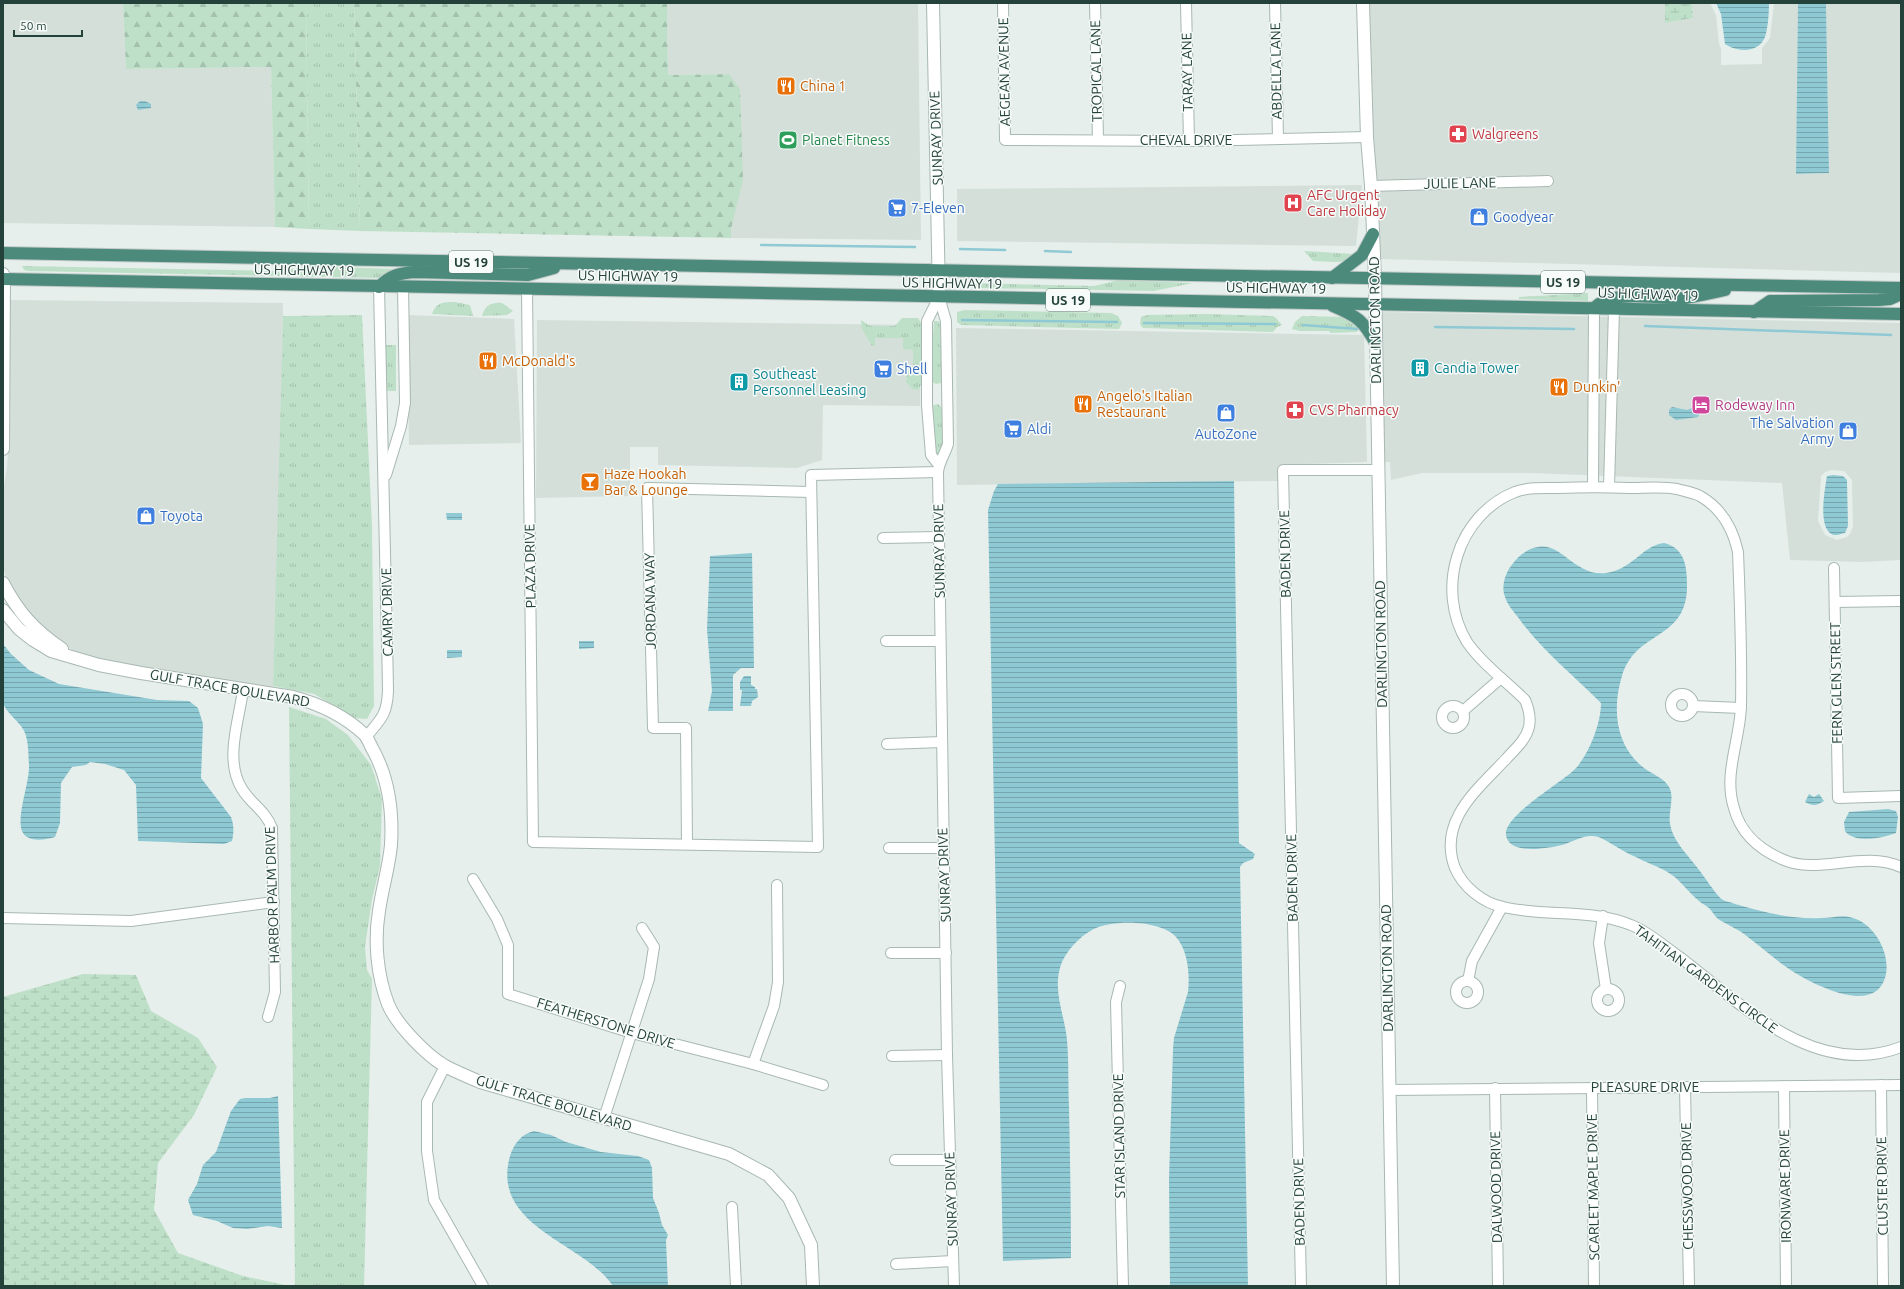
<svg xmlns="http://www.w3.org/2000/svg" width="1904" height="1289" font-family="Ubuntu,sans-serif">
	<defs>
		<pattern id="grass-tufts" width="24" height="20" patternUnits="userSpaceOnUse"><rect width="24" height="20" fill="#bfe0c8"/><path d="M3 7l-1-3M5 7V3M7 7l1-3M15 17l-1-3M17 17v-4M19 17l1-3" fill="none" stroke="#a4c1ad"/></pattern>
		<pattern id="forest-firs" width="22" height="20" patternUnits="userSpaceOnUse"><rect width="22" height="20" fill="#bfe0c8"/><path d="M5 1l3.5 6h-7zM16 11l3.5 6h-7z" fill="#a4c1ad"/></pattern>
		<pattern id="wetland-marsh" width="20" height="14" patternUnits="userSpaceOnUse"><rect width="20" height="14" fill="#bfe0c8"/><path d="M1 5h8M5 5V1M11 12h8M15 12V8" fill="none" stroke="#a4c1ad"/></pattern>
		<pattern id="water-rules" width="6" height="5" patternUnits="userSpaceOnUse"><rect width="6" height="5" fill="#8ec9d4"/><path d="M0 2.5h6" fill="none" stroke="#74a5ad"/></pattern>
	</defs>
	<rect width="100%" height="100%" fill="#e6efeb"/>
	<!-- built -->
	<g fill="#d4dfda" fill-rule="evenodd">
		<path d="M3 3H123L126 69 271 67 275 227 3 223Z"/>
		<path d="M667 3H918L921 240 731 238 729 74 668 75Z"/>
		<path d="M1369 3H1665V23L1693 18 1692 3H1710L1716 15 1719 44 1721 48V65L1762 64V48L1770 38 1774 3H1798L1797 174 1829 173 1826 3H1901V273L1380 259 1372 137Z"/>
		<path d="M1362 185 1356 246 957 241V189Z"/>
		<path d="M10 300 283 303 282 436 273 691 100 660 77 653 52 636 33 620 16 597 6 577 3 567V493L7 467 10 425Z"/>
		<path d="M1381 312 1901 323V560L1862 562 1790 560 1782 483 1532 473H1422L1391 480 1390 462H1383ZM1831 470 1844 471 1852 480 1853 526 1850 534 1847 537 1837 540 1825 535 1818 521 1821 476 1825 472Z"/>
		<path d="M407 315 514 319 521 443 409 445Z"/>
		<path d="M537 320 921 325 920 406 823 405 822 460 797 468 658 465V447H630V496L536 498Z"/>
		<path d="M956 328 1364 335 1367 462 1278 465V481L957 485Z"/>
	</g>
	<!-- grass -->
	<g fill="url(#grass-tufts)">
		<path d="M306 3H354L360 231 309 229Z"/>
		<path d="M1304 251 1355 254C1348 266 1325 261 1313 261Z"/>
		<path d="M22 266 284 271 305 266 396 269 381 278 29 271 24 270Z"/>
		<path d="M1119 280 1193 283 1154 291 981 288 965 287 964 285 965 283 1094 286Z"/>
		<path d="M1588 293V301L1519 299V297Z"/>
		<path d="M455 302 470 305 473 316 432 314C436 302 444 302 455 302Z"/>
		<path d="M502 303 513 311 507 315 482 316C485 305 492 302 502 303Z"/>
		<path d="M964 310 1111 313 1118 316 1122 323 1119 329 961 325 957 322V312Z"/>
		<path d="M1207 314 1273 316 1276 318 1282 325 1277 327 1273 332 1143 328 1140 324 1141 317 1148 315Z"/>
		<path d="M362 315 372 526 374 706 367 719 355 718 314 694 273 686 283 316Z"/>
		<path d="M1302 316 1346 317 1359 326 1357 332 1331 333 1329 331H1300L1292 329 1295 322Z"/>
		<path d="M902 318H918L921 323V385L918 390 912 389 905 381 907 379 906 369H913V350L903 349V338H875V346H872L862 329 861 320 870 326H895Z"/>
		<path d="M934 321H938L940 323 942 379 941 383 936 384 932 382 930 378Z"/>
		<path d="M385 345H396V391H386Z"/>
		<path d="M938 404 942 408 943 411V449L939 456 936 455 931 409 934 405Z"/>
		<path d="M289 707 326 719 348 735 371 765 382 799 380 866 372 899 365 947 367 970 372 979 364 1286H295Z"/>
	</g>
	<!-- forest -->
	<g fill="url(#forest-firs)">
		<path d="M123 3H306L309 229 275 227 271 67 126 69Z"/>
		<path d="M354 3H667L668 75 729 74 740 89 743 180 731 229V238L360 231Z"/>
	</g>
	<!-- wetland -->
	<g fill="url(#wetland-marsh)">
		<path d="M1665 3H1692L1693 18 1665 23Z"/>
		<path d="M83 974 136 975 151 1011 198 1038 217 1067 194 1115 158 1163 154 1210 178 1253 243 1276 290 1286H3V997Z"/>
	</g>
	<!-- water -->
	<g fill="url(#water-rules)">
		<path d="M1716 3H1769C1769 13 1768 28 1765 37 1758 54 1737 52 1725 44L1721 14Z"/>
		<path d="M1798 3H1826L1829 173 1796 174Z"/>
		<path d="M140 101H145L151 104V108L138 110 136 105Z"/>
		<path d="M1696 406 1698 407 1701 411 1698 417 1676 420 1669 415V410L1672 407 1687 410Z"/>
		<path d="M1833 475 1843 476 1847 480 1848 526 1845 533C1843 533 1839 535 1836 535 1816 534 1825 488 1827 476Z"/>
		<path d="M1234 481 1239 843 1255 854 1253 859 1243 863 1240 867 1248 1286H1170L1169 1179 1173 1049 1174 1038 1188 992C1190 975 1188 950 1176 937 1161 920 1112 919 1092 930 1079 937 1064 953 1060 968 1053 992 1065 1017 1067 1040 1069 1062 1068 1085 1069 1107 1070 1157 1071 1208 1071 1258L1003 1261 988 510 994 491 998 484Z"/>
		<path d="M446 513H462V520H447Z"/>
		<path d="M1664 543C1676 546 1682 553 1685 564 1687 572 1687 581 1687 590 1684 641 1636 630 1622 676 1612 708 1615 746 1644 768 1652 774 1664 778 1669 787 1675 797 1668 812 1670 824 1673 841 1686 853 1696 866 1702 873 1718 898 1723 900 1727 902 1731 902 1735 904 1762 912 1794 920 1822 918 1833 918 1842 914 1853 918 1874 924 1890 952 1886 974 1877 1019 1810 983 1789 969 1773 958 1759 945 1744 934 1736 928 1725 924 1717 918 1714 915 1712 911 1709 908 1708 907 1700 902 1699 901 1689 893 1682 882 1672 875 1661 867 1649 864 1638 858 1628 854 1619 848 1610 843 1605 840 1599 836 1593 836 1583 835 1572 842 1562 845 1549 848 1509 856 1506 835 1503 815 1564 782 1577 767 1590 751 1601 723 1601 703 1573 675 1543 651 1520 620 1515 613 1508 606 1505 597 1501 587 1505 574 1511 566 1517 557 1526 549 1538 547 1562 542 1575 577 1606 573 1634 569 1641 546 1664 543Z"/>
		<path d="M752 553 754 668H741L733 675V711H708L712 691 707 629 710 556Z"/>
		<path d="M579 641H594V648L579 649Z"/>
		<path d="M3 644 11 654 29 670 59 684 157 700 189 701 198 708 203 724 201 778 231 817C234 825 234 832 232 841L224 844 138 841 136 785 124 770 105 764 90 762 86 765 72 767 61 783 60 823 55 837C45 840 27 843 22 831 16 816 30 782 29 765 28 753 29 739 23 729 18 720 5 712 3 702 0 689 3 659 3 644Z"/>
		<path d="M447 650H462V657L447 658Z"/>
		<path d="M744 676H751V685L755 687V689H757L758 697 752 701 751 706H740L742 690H740V682Z"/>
		<path d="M1809 794 1814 797 1819 794 1824 801C1816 806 1813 806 1805 802Z"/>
		<path d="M1888 809 1896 811 1898 817 1896 833C1883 838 1854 844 1845 831L1844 822 1849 812Z"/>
		<path d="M278 1096 282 1228 268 1226 247 1229 233 1228 217 1221 193 1215 188 1200 197 1184 203 1165 216 1152 231 1111 240 1099 245 1098H270Z"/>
		<path d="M534 1131 551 1135 566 1142 601 1152 638 1156 649 1160 652 1168 653 1198 659 1213 662 1225 668 1235 666 1240 668 1286H613C584 1242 490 1227 510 1156 514 1144 521 1134 534 1131Z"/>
	</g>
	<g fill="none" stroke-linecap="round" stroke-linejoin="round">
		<!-- stream -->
		<g stroke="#8ec9d4" stroke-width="2.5">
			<path d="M761 245 915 247"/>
			<path d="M960 249 1005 250"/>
			<path d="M1045 251 1071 252"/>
			<path d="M962 320 1117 322"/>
			<path d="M1144 323 1275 324"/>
			<path d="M1303 325 1358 329"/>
			<path d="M1645 326 1891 335"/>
			<path d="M1435 327 1574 329"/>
		</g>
		<!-- minor casing -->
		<g stroke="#a8b8b2" stroke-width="12">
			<g id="minor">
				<path d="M1003 3 1005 140 1189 141 1367 137"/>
				<path d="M1095 3 1098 140"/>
				<path d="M1186 3 1189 141"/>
				<path d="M1275 3 1278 139"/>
				<path d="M1371 186 1548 181"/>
				<path d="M527 289 533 842 818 847 811 475 938 472"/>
				<path d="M939 297 946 321 948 444C945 454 939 462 938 472L947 1055 954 1286"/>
				<path d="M938 464 931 455 927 405V321L939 297"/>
				<path d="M386 475 401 426 405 403 403 287"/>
				<path d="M1593 487 1594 308"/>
				<path d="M1609 487 1614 309"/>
				<path d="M883 538 939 537"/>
				<path d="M1834 568 1838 798 1901 796"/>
				<path d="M1835 602 1901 601"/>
				<path d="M886 641H940"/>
				<path d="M243 690C239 721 224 760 242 789 252 805 265 810 272 828L275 992 268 1017"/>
				<circle cx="1682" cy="705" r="11"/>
				<circle cx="1453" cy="717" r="11"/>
				<path d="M1693 706 1741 708"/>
				<path d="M1463 711 1501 678"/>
				<path d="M366 737C381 719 387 715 388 691 386 556 381 421 379 287"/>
				<path d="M887 744 942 742"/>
				<path d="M687 844 686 728H653L647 488 811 492"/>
				<path d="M889 848H943"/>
				<path d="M1901 867C1862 850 1819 875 1784 860 1760 850 1741 835 1734 808 1723 774 1740 741 1741 706 1742 655 1740 603 1738 552 1733 529 1721 508 1700 496 1694 493 1684 491 1677 489 1662 486 1644 488 1629 488 1606 487 1583 487 1559 488 1544 488 1529 487 1515 492 1457 515 1435 590 1467 642 1481 663 1507 682 1525 700 1529 709 1531 717 1529 727 1526 740 1515 749 1507 758 1478 789 1437 821 1455 868 1463 887 1483 903 1503 907 1545 917 1590 908 1631 925 1649 932 1665 947 1681 958 1742 1005 1816 1080 1901 1047"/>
				<path d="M473 879 497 919 508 945V994L632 1033 753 1064 823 1085"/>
				<path d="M1603 916 1599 943 1606 989"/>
				<path d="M3 918 131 921 274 902"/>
				<path d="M891 953H946"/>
				<path d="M1468 981 1472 961 1502 907"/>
				<circle cx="1467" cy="992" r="11"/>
				<path d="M1120 986 1116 1002 1123 1286"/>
				<circle cx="1608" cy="1000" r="11"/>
				<path d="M892 1056 947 1055"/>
				<path d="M753 1064 774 1006 778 982 777 885"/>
				<path d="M445 1066 427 1102V1151L434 1200 483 1286"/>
				<path d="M1881 1085 1883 1286"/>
				<path d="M1784 1086 1786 1286"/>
				<path d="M1685 1087 1689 1286"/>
				<path d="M1495 1088 1498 1286"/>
				<path d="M1592 1088 1594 1286"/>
				<path d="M1389 1090 1901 1085"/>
				<path d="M604 1118 649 979 654 947 642 928"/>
				<path d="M895 1160H950"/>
				<path d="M732 1207 736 1286"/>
				<path d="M896 1264 953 1261"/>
				<path d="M1301 1286 1283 470H1378"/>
			</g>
		</g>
		<!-- tertiary casing -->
		<g stroke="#a8b8b2" stroke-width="14">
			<g id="tertiary">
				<path d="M933 3 939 297"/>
				<path d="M1363 3 1367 137 1371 186 1375 278 1393 1286"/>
				<path d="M3 274 4 279 3 449"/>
				<path d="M3 583C18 612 34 630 62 649"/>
				<path d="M3 610 19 629 33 640 51 651 99 665 141 673 293 697C320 704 345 716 365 735 368 739 370 744 372 748 389 778 393 812 391 845 389 867 382 889 379 911 374 941 377 975 388 1004 396 1024 426 1055 445 1066 456 1072 469 1077 480 1082L729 1154 768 1175 789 1198 811 1245 813 1286"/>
			</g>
		</g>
		<!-- trunk casing -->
		<g stroke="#c2cac8" stroke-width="14">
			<g id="trunk">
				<path d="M3 253 1901 288"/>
				<path d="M1332 278 1362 255 1373 234"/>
				<path d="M3 279 1901 314"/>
				<path d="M379 287C390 275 400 273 415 272L528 275 554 268"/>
				<path d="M1333 306C1357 316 1364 321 1376 344"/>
				<path d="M1594 308C1615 288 1658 300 1685 298 1698 296 1712 293 1725 290"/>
				<path d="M1754 312 1770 301 1879 300 1890 299 1901 294"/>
			</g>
		</g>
		<!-- minor -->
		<use href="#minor" stroke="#fff" stroke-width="10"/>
		<!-- tertiary -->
		<use href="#tertiary" stroke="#fff" stroke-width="12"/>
		<!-- trunk -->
		<use href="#trunk" stroke="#4c8a7c" stroke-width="12"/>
	</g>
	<!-- icons -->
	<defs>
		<g id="restaurant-square" transform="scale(1)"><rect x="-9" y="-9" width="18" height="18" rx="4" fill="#e8710a" stroke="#f7fbf9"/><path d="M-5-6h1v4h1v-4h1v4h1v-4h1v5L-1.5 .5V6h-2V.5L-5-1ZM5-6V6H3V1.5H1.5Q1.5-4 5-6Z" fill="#fff"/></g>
		<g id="pharmacy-square" transform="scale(1)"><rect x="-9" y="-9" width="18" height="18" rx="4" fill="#e0444e" stroke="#f7fbf9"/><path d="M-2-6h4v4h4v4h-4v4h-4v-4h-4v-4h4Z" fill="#fff"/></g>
		<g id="stadium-square" transform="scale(1)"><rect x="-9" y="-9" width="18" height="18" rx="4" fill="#2e9e5b" stroke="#f7fbf9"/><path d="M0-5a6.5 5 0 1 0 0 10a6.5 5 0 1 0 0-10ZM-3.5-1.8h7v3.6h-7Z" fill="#fff"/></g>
		<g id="hospital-square" transform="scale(1)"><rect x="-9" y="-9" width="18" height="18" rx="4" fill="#e0444e" stroke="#f7fbf9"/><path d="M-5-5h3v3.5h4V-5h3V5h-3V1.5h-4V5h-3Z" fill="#fff"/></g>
		<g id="supermarket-square" transform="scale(1)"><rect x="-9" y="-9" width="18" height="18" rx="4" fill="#3f7fe0" stroke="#f7fbf9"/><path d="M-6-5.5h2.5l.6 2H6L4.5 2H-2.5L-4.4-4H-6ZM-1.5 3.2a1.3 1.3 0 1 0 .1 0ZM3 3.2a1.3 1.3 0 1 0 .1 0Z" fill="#fff"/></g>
		<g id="shop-square" transform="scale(1)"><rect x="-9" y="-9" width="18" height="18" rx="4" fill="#3f7fe0" stroke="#f7fbf9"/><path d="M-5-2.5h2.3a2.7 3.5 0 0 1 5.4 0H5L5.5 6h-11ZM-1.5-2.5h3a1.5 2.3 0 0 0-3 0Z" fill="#fff"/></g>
		<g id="building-square" transform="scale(1)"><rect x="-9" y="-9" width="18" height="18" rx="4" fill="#0f9aa8" stroke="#f7fbf9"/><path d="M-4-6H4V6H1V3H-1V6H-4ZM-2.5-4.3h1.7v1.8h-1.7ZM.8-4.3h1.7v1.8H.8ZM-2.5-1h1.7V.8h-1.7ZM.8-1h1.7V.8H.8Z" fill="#fff"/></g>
		<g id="hotel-square" transform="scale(1)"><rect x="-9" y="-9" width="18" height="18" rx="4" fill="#d1479c" stroke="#f7fbf9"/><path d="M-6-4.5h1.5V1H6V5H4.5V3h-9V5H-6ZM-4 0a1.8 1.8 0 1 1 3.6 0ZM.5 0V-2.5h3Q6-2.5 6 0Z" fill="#fff"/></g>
		<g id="bar-square" transform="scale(1)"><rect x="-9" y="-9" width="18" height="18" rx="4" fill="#e8710a" stroke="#f7fbf9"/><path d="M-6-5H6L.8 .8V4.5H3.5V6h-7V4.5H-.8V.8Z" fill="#fff"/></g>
	</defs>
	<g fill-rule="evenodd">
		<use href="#restaurant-square" x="786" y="86"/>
		<use href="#pharmacy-square" x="1458" y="134"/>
		<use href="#stadium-square" x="788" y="140"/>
		<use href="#hospital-square" x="1293" y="203"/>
		<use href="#supermarket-square" x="897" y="208"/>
		<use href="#shop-square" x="1479" y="217"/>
		<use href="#restaurant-square" x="488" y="361"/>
		<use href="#building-square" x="1420" y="368"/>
		<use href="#supermarket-square" x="883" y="369"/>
		<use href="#building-square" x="739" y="382"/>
		<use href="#restaurant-square" x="1559" y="387"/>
		<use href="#restaurant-square" x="1083" y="404"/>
		<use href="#hotel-square" x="1701" y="405"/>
		<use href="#pharmacy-square" x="1295" y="410"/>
		<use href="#shop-square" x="1226" y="413"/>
		<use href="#supermarket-square" x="1013" y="429"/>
		<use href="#shop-square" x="1848" y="431"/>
		<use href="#bar-square" x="590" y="482"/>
		<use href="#shop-square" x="146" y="516"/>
	</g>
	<g text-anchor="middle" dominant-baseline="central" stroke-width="3" stroke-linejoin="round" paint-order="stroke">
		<!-- shield labels -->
		<g fill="#f7fbf9" stroke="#637a73" stroke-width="1">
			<rect x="449" y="251" width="44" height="22" rx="3"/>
			<rect x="1541" y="271" width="44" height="22" rx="3"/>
			<rect x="1046" y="289" width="44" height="22" rx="3"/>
		</g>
		<g font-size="13" font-weight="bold" fill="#24423a">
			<text x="471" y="262">US 19</text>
			<text x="1563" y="282">US 19</text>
			<text x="1068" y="300">US 19</text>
		</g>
		<!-- street labels -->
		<g font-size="14" fill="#24423a" stroke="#f7fbf9">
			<text transform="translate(1096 71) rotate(-91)">TROPICAL LANE</text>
			<text transform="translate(1276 71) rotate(-91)">ABDELLA LANE</text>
			<text transform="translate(1004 72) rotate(-91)">AEGEAN AVENUE</text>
			<text transform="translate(1187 72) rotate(-91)">TARAY LANE</text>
			<text transform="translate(936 138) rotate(-92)">SUNRAY DRIVE</text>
			<text x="1186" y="140">CHEVAL DRIVE</text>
			<text transform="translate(1460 183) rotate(-1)">JULIE LANE</text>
			<text transform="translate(304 270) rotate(1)">US HIGHWAY 19</text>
			<text transform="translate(628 276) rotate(1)">US HIGHWAY 19</text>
			<text transform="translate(952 283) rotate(1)">US HIGHWAY 19</text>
			<text transform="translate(1276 288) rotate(1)">US HIGHWAY 19</text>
			<text transform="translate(1648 294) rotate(2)">US HIGHWAY 19</text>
			<text transform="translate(1375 320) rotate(-91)">DARLINGTON ROAD</text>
			<text transform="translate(939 551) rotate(-91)">SUNRAY DRIVE</text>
			<text transform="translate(1285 554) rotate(-91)">BADEN DRIVE</text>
			<text transform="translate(530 566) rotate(-91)">PLAZA DRIVE</text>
			<text transform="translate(650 601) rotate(-91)">JORDANA WAY</text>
			<text transform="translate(387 612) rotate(-91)">CAMRY DRIVE</text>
			<text transform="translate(1381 644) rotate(-91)">DARLINGTON ROAD</text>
			<text transform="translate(1836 683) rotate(-91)">FERN GLEN STREET</text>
			<text transform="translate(230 688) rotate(10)">GULF TRACE BOULEVARD</text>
			<text transform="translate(944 875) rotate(-92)">SUNRAY DRIVE</text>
			<text transform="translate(1292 878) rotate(-91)">BADEN DRIVE</text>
			<text transform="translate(272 895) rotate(-92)">HARBOR PALM DRIVE</text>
			<text transform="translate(1387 968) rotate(-91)">DARLINGTON ROAD</text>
			<text transform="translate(1706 979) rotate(36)">TAHITIAN GARDENS CIRCLE</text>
			<text transform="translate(606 1023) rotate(17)">FEATHERSTONE DRIVE</text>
			<text x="1645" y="1087">PLEASURE DRIVE</text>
			<text transform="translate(554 1103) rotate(17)">GULF TRACE BOULEVARD</text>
			<text transform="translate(1119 1136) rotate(-91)">STAR ISLAND DRIVE</text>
			<text transform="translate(1687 1186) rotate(-91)">CHESSWOOD DRIVE</text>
			<text transform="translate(1785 1186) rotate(-91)">IRONWARE DRIVE</text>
			<text transform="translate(1882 1186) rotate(-91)">CLUSTER DRIVE</text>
			<text transform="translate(1496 1187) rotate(-91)">DALWOOD DRIVE</text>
			<text transform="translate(1593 1187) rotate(-91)">SCARLET MAPLE DRIVE</text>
			<text transform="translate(951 1199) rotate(-92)">SUNRAY DRIVE</text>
			<text transform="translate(1299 1202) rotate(-91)">BADEN DRIVE</text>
		</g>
		<!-- food labels -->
		<g font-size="14" fill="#c56008" stroke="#f7fbf9" text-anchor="start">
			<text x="800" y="86">China 1</text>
			<text x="502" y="361">McDonald's</text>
			<text x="1573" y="387">Dunkin'</text>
			<text x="1097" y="396">Angelo's Italian<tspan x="1097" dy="16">Restaurant</tspan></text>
			<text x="604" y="474">Haze Hookah<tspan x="604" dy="16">Bar &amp; Lounge</tspan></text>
		</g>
		<!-- health labels -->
		<g font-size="14" fill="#be3a42" stroke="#f7fbf9" text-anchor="start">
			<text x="1472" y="134">Walgreens</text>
			<text x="1307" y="195">AFC Urgent<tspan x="1307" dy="16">Care Holiday</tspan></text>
			<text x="1309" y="410">CVS Pharmacy</text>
		</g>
		<!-- leisure labels -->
		<g font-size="14" fill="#27864d" stroke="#f7fbf9" text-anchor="start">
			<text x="802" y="140">Planet Fitness</text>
		</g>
		<!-- shop labels -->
		<g font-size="14" fill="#366cbe" stroke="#f7fbf9" text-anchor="start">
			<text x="911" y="208">7-Eleven</text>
			<text x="1493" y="217">Goodyear</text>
			<text x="897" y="369">Shell</text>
			<text x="1834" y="423" text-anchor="end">The Salvation<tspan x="1834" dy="16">Army</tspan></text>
			<text x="1027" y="429">Aldi</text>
			<text x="1226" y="434" text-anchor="middle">AutoZone</text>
			<text x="160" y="516">Toyota</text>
		</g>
		<!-- culture labels -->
		<g font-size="14" fill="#0d838f" stroke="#f7fbf9" text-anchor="start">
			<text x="1434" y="368">Candia Tower</text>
			<text x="753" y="374">Southeast<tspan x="753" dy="16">Personnel Leasing</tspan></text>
		</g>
		<!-- hotel labels -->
		<g font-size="14" fill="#b23c85" stroke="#f7fbf9" text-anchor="start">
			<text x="1715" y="405">Rodeway Inn</text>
		</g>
	</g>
	<!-- border -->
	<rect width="1904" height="1289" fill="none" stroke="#24423a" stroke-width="8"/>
	<!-- scale -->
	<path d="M14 30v6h68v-6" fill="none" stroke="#24423a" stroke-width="2"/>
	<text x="20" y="30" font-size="12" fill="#24423a" stroke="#f7fbf9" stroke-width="3" paint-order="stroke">50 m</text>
</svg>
